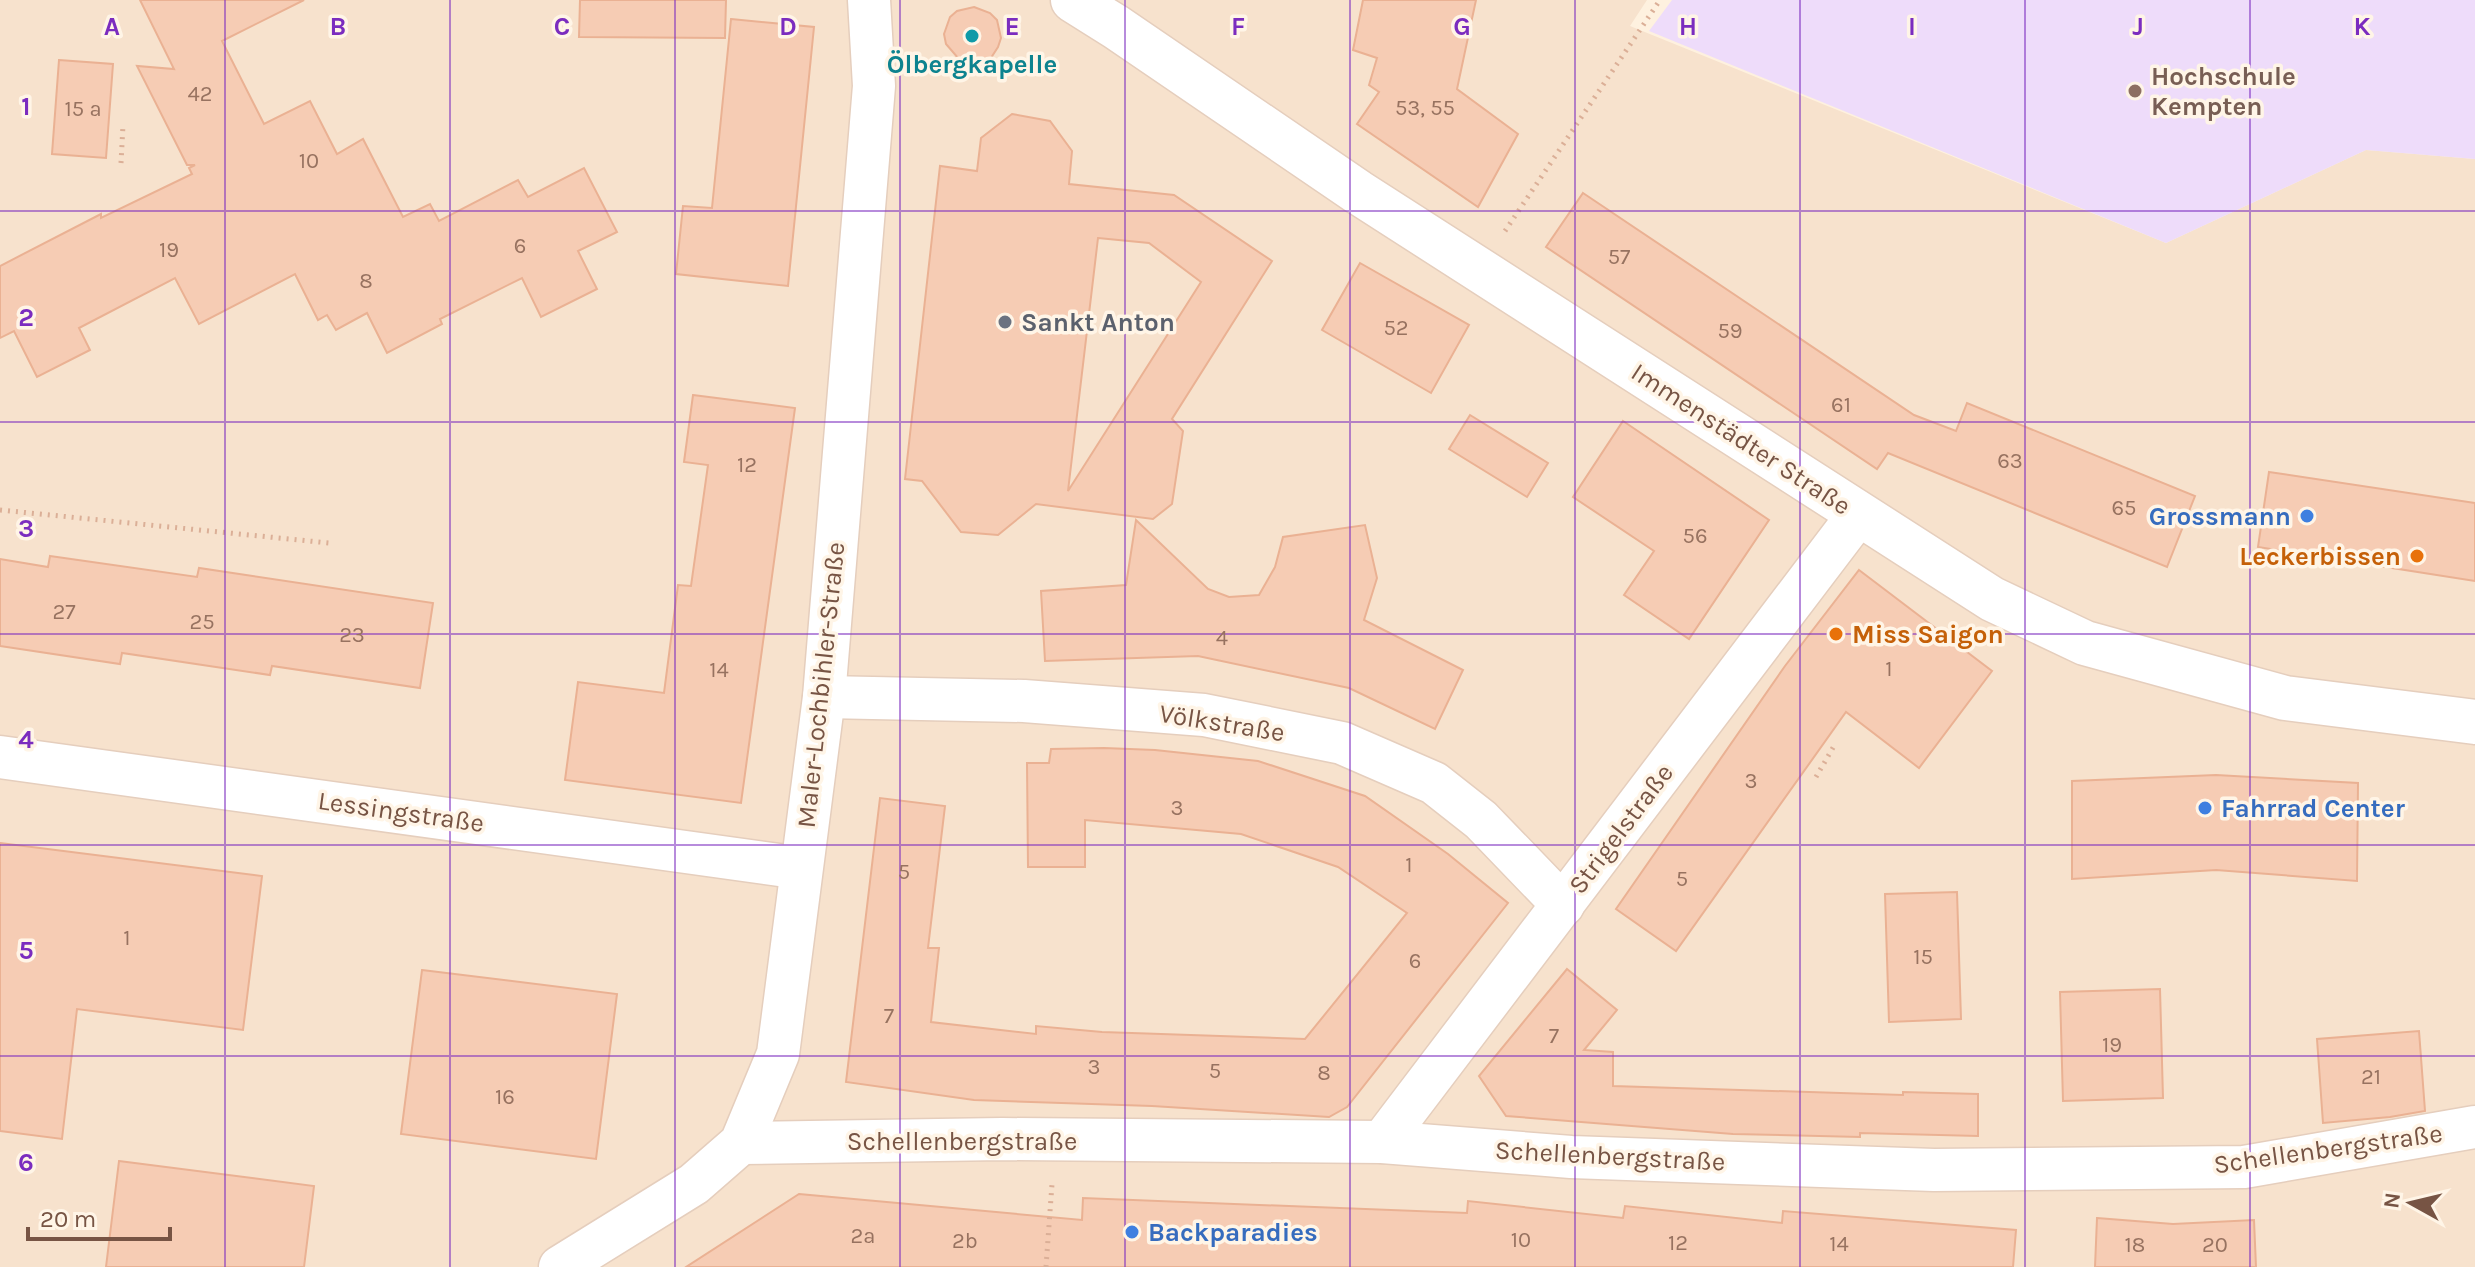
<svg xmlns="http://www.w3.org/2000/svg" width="2475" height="1267" font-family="Karla,sans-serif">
	<rect width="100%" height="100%" fill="#fef1df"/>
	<!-- residential -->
	<path fill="#f7e2cd" d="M0 0H1647L1630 26 2166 243 2366 150 2475 159V1267H0Z"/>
	<!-- education -->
	<path fill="#eedcfa" d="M1672 0H2475V159L2366 150 2166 243 1649 31Z"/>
	<!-- building -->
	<g fill="#f6ccb4" stroke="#eab193" stroke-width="2" fill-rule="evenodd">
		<path d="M140 0H304L222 41 264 124 310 101 337 154 363 139 403 217 430 204 439 221 518 180 528 197 584 168 617 232 578 251 597 289 541 317 522 278 440 319 442 324 387 353 367 313 336 330 327 315 318 320 295 274 199 324 175 278 79 328 90 350 37 377 14 331 0 338V266L101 214V218L192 174 189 168 195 165H187L137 66 174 69Z"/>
		<path d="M580 0H726L725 38 579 37Z"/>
		<path d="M1363 0H1476L1457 89 1518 134 1478 207 1357 124 1379 92 1369 85 1377 58 1353 50Z"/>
		<path d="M974 7 990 13 997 20 1001 38 998 47 987 64 966 62 958 58 946 44 944 34 950 17 957 11Z"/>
		<path d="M731 19 814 27 788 286 676 274 683 206 712 208Z"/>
		<path d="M59 60 113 64 106 158 52 154Z"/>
		<path d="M1012 114 1050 121 1072 151 1069 184 1174 195 1272 261 1172 419 1183 431 1172 504 1153 519 1036 504 998 535 961 532 922 481 905 479 940 166 977 171 981 138ZM1098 238 1149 243 1201 282 1068 491Z"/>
		<path d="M1583 193 1914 415 1956 431 1967 403 2195 496 2167 567 1888 453 1877 469 1546 247Z"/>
		<path d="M1360 263 1469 325 1431 393 1322 330Z"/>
		<path d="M693 395 795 408 741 803 565 780 578 682 664 693 678 585 691 586 708 465 684 462Z"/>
		<path d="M1470 415 1548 463 1527 497 1449 449Z"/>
		<path d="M1623 421 1769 520 1689 639 1624 595 1654 551 1573 497Z"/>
		<path d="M2269 472 2475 503V581L2258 547Z"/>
		<path d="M1136 520 1208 589 1229 597 1259 595 1275 567 1283 537 1365 525 1377 578 1364 620 1463 670 1435 729 1349 688 1198 656 1045 661 1041 591 1126 585Z"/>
		<path d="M50 556 197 577 199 568 433 603 420 688 272 666 270 675 122 653 120 664 0 646V559L48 567Z"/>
		<path d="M1859 570 1992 671 1919 768 1846 712 1676 951 1616 909 1785 666Z"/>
		<path d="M1104 748 1155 750 1258 761 1365 796 1448 854 1508 903 1347 1107 1329 1117 1152 1106 974 1100 846 1082 880 798 945 806 928 948H939L931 1022 1036 1034V1026L1102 1032 1305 1039 1407 913 1338 867 1241 834 1085 820V867H1028L1027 763H1049L1051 749Z"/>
		<path d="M2216 775 2358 783 2357 881 2216 870 2072 879V781Z"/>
		<path d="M0 843 262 876 243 1030 77 1009 62 1139 0 1131Z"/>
		<path d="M1957 892 1961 1019 1889 1022 1885 894Z"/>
		<path d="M1567 969 1617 1010 1584 1050 1613 1052V1086L1903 1095V1092L1978 1094V1136L1860 1133V1137L1733 1134 1506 1116 1479 1076Z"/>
		<path d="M422 970 617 994 596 1159 401 1134Z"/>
		<path d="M2160 989 2163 1098 2063 1101 2060 992Z"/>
		<path d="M2419 1031 2425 1111 2390 1117 2323 1123 2317 1039Z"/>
		<path d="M119 1161 314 1186 304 1267H106Z"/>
		<path d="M799 1194 1082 1220 1083 1198 1467 1213 1468 1201 1623 1218 1625 1206 1782 1223 1783 1211 2016 1230 2013 1267H686Z"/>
		<path d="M2097 1218 2173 1224 2254 1220 2256 1267H2095Z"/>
	</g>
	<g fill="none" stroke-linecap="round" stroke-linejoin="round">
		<!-- minor casing -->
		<g stroke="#e5cebd" stroke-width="45">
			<g id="minor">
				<path d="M824 697 1024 701 1204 715 1342 743 1434 783 1481 820 1563 905"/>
				<path d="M0 757 801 868"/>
				<path d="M1382 1142 1858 515"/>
				<path d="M741 1143 1002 1139 1382 1142 1571 1157 1934 1170 2244 1167 2475 1127"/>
				<path d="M560 1267 694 1184 741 1143 778 1054 824 697 874 86 869 0"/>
			</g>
		</g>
		<!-- tertiary casing -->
		<g stroke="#e5cebd" stroke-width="47">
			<path id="tertiary" d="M1073 0 1116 27 1358 192 1992 599 2085 643 2285 698 2475 722"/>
		</g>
		<!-- path -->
		<g stroke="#dbaf97" stroke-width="5" stroke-dasharray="2 6" stroke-linecap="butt">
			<path d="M121 163 123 125"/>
			<path d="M1505 231 1660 0"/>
			<path d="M0 510 329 543"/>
			<path d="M1816 777 1834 746"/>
			<path d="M1046 1267 1052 1184"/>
		</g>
		<!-- minor -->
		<use href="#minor" stroke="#fff" stroke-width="42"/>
		<!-- tertiary -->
		<use href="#tertiary" stroke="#fff" stroke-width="44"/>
	</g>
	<!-- grid -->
	<path fill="none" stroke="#7b2cbf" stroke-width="2" stroke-opacity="0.55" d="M225 0V1267M450 0V1267M675 0V1267M900 0V1267M1125 0V1267M1350 0V1267M1575 0V1267M1800 0V1267M2025 0V1267M2250 0V1267M0 211H2475M0 422H2475M0 634H2475M0 845H2475M0 1056H2475"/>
	<!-- markers -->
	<circle fill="#0f9aa8" stroke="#fff5e7" stroke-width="3" cx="972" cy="36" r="8"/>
	<circle fill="#8d6e63" stroke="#fff5e7" stroke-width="3" cx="2135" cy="91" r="8"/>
	<circle fill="#6b7280" stroke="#fff5e7" stroke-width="3" cx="1005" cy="322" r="8"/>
	<g fill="#3f7fe0" stroke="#fff5e7" stroke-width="3">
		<circle cx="2307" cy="516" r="8"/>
		<circle cx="2205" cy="808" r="8"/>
		<circle cx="1132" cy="1232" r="8"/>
	</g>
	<g fill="#e8710a" stroke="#fff5e7" stroke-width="3">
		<circle cx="2417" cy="556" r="8"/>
		<circle cx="1836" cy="634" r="8"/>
	</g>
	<g text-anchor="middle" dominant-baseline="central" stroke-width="7" stroke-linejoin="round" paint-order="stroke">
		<!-- number labels -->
		<g font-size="22" fill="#977260">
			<text x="200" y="94">42</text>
			<text x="1425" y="108">53, 55</text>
			<text x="83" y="109">15 a</text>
			<text x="309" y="161">10</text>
			<text x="520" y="246">6</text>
			<text x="169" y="250">19</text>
			<text x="1619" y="257">57</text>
			<text x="366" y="281">8</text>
			<text x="1396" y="328">52</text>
			<text x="1730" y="331">59</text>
			<text x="1841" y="405">61</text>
			<text x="2010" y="461">63</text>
			<text x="747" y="465">12</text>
			<text x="2124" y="508">65</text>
			<text x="1695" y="536">56</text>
			<text x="64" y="612">27</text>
			<text x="202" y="622">25</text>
			<text x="352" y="635">23</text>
			<text x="1222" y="638">4</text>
			<text x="1889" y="669">1</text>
			<text x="719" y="670">14</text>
			<text x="1751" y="781">3</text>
			<text x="1177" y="808">3</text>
			<text x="1409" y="865">1</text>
			<text x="904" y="872">5</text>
			<text x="1682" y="879">5</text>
			<text x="127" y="938">1</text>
			<text x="1923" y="957">15</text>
			<text x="1415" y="961">6</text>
			<text x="889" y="1016">7</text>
			<text x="1554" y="1036">7</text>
			<text x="2112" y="1045">19</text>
			<text x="1094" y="1067">3</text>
			<text x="1215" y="1071">5</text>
			<text x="1324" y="1073">8</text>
			<text x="2371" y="1077">21</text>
			<text x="505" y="1097">16</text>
			<text x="863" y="1236">2a</text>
			<text x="1521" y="1240">10</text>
			<text x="965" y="1241">2b</text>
			<text x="1678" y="1243">12</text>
			<text x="1839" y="1244">14</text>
			<text x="2135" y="1245">18</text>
			<text x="2215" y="1245">20</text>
		</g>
		<!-- culture labels -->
		<g font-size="26" font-weight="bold" fill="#0d838f" stroke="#fff5e7">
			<text x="972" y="64">Ölbergkapelle</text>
		</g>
		<!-- education labels -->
		<g font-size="26" font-weight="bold" fill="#785e54" stroke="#fff5e7" text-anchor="start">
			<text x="2151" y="76">Hochschule<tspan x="2151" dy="30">Kempten</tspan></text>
		</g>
		<!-- worship labels -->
		<g font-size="26" font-weight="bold" fill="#5b616d" stroke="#fff5e7" text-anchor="start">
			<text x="1021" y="322">Sankt Anton</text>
		</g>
		<!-- street labels -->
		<g font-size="26" fill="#775444" stroke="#fff5e7">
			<text transform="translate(1741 439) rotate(33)">Immenstädter Straße</text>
			<text transform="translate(821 685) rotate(-84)">Maler-Lochbihler-Straße</text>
			<text transform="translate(1222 723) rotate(9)">Völkstraße</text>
			<text transform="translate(401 812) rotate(8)">Lessingstraße</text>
			<text transform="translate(1621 829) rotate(-53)">Strigelstraße</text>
			<text x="962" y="1141">Schellenbergstraße</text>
			<text transform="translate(2328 1149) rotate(-8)">Schellenbergstraße</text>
			<text transform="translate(1610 1156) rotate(3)">Schellenbergstraße</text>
		</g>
		<!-- shop labels -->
		<g font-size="26" font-weight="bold" fill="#366cbe" stroke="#fff5e7" text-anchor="start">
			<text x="2291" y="516" text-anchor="end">Grossmann</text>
			<text x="2221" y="808">Fahrrad Center</text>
			<text x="1148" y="1232">Backparadies</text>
		</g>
		<!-- food labels -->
		<g font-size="26" font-weight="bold" fill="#c56008" stroke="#fff5e7" text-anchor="end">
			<text x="2401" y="556">Leckerbissen</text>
			<text x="1852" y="634" text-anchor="start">Miss Saigon</text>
		</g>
	</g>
	<g font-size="26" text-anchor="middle" font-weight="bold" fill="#7b2cbf" stroke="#fff5e7" stroke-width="7" stroke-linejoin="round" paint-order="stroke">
		<text x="112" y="35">A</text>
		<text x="338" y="35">B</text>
		<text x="562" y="35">C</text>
		<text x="788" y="35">D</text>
		<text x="1012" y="35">E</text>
		<text x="1238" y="35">F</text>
		<text x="1462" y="35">G</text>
		<text x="1688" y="35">H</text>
		<text x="1912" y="35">I</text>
		<text x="2138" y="35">J</text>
		<text x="2362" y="35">K</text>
		<text x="26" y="115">1</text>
		<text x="26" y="326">2</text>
		<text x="26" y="537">3</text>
		<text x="26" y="748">4</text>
		<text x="26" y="959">5</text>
		<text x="26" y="1171">6</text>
	</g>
	<!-- north arrow -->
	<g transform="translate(2411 1203) rotate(278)" stroke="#fff5e7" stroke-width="6" paint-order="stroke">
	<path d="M0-6L14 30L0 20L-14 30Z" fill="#775444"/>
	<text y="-12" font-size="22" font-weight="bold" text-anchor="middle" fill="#775444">N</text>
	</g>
	<!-- scale -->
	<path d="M28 1227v12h142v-12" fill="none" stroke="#775444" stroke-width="4"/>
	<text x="40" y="1227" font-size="24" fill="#775444" stroke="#fff5e7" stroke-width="6" paint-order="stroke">20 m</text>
</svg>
